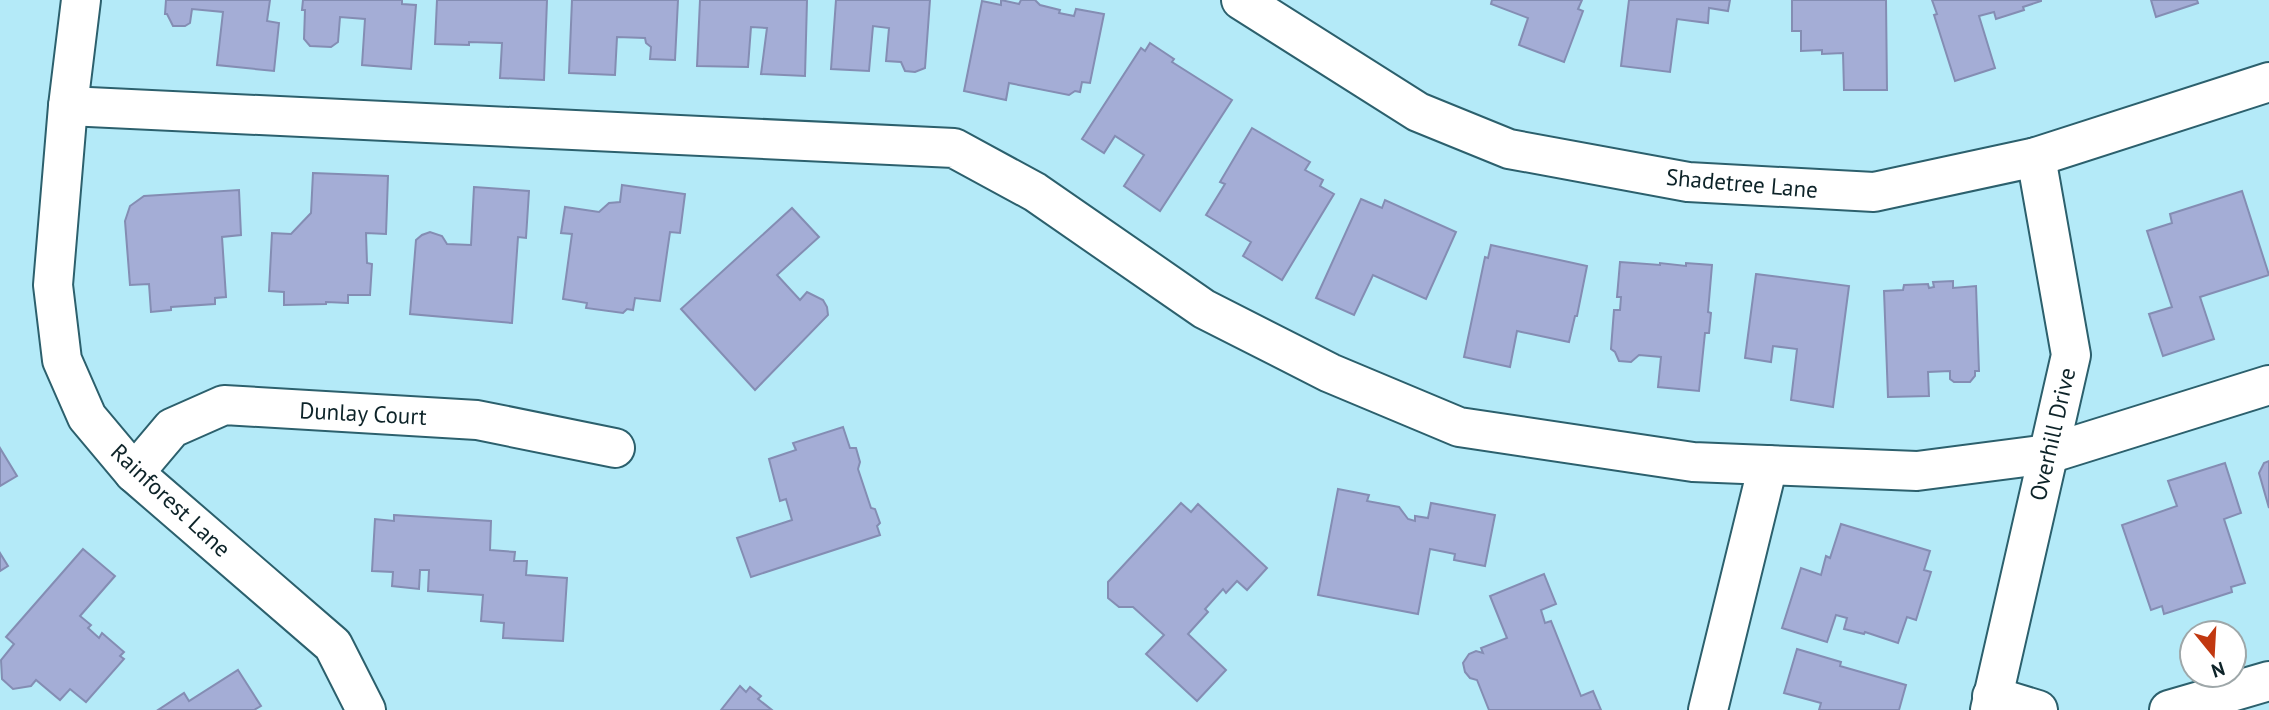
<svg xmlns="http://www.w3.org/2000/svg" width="2269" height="710" font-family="'PT Sans',sans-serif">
	<rect width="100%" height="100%" fill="#b4eaf8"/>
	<!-- building -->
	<g fill="#a4add6" stroke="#848db3" stroke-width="2">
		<path d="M166 0H270L267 21 279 23 274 71 217 65 223 12 192 9 190 23 185 26H173L167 14H165Z"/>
		<path d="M303 0H402V4L416 5 411 69 362 65 365 19 340 17 338 42 331 47 310 46 304 39 305 10H302Z"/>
		<path d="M437 0H547L544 80 500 78 502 43 469 42V45L435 44Z"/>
		<path d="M572 0H678L675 60 650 59 651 47 646 43 645 38 617 37 615 75 569 73Z"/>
		<path d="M700 0H807L805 76 761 74 767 28 751 27 748 67 697 66Z"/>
		<path d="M836 0H930L925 68 915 72 905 71 901 62 886 61 889 28 873 26 869 71 831 69Z"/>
		<path d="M1001 0 1019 4 1021 0H1035L1040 5 1060 10 1059 13 1074 16 1076 9 1104 14 1090 83 1082 82 1080 92 1075 91 1069 95 1009 83 1006 100 964 91 982 1 1001 5Z"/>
		<path d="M1492 0H1582L1578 9 1583 11 1564 62 1519 45 1528 18 1491 4Z"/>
		<path d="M1629 0H1730L1728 11 1709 8 1708 23 1677 19 1670 72 1621 66Z"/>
		<path d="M1792 0H1886L1887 90H1844L1843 53 1822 54V50L1801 51V31H1792Z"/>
		<path d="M1932 0H2041V1L2023 7 2024 10 1996 19 1994 12 1979 16 1995 68 1955 81 1934 15 1937 14Z"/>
		<path d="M2151 0H2197L2198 3 2156 17Z"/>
		<path d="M1150 43 1174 59 1172 62 1232 100 1160 211 1124 186 1144 155 1115 136 1104 153 1082 139 1141 48 1145 51Z"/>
		<path d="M1252 128 1310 162 1305 170 1323 180 1320 186 1334 194 1282 280 1243 256 1251 242 1206 215 1225 184 1220 182Z"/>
		<path d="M313 173 388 176 386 234 366 233 367 263 372 264 370 295H348V303L326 302V304L284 305V292L269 291 272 233 291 234 311 213Z"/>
		<path d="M622 185 685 194 680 233 670 232 660 301 635 298 633 310 627 309 623 313 586 308 587 303 563 299 572 234 561 233 565 207 599 212 609 203 620 202Z"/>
		<path d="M474 187 529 191 526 238 518 237 512 323 410 314 416 240 422 235 430 232 442 236 447 244 471 245Z"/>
		<path d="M239 190 241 235 222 237 226 297 215 298V304L171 307V310L151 312 149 284 130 285 125 221 130 206 144 196Z"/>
		<path d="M2242 191 2269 275 2200 297 2214 339 2163 356 2149 314 2172 307 2147 231 2172 223 2170 214Z"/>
		<path d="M1361 199 1382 208 1385 200 1456 232 1426 299 1373 275 1354 315 1316 298Z"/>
		<path d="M792 208 819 237 777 275 800 300 807 292 823 300 827 307 828 315 755 390 681 309Z"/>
		<path d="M1491 245 1587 266 1577 316H1575L1569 342 1517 331 1510 367 1464 357 1485 257 1488 258Z"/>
		<path d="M1620 262 1660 265V263L1686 266V263L1712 265 1708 312 1711 313 1709 333H1705L1699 391 1658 387 1661 357 1639 355 1631 362 1619 361 1615 352 1611 349 1614 310H1620L1621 297H1617Z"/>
		<path d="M1756 274 1849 286 1833 407 1791 400 1797 349 1773 346 1771 362 1745 358Z"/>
		<path d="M1953 281V288L1976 286 1979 371H1975V376L1970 382H1954L1950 379V371L1928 372 1929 396 1888 397 1884 291 1903 290 1904 285 1928 284 1929 288 1934 287 1933 282Z"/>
		<path d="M843 427 850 448H856L860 462 858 469 871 508 875 509 880 523 877 526 880 535 751 577 737 538 792 520 786 499 780 501 769 459 796 450 793 443Z"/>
		<path d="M0 448 17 476 0 486Z"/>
		<path d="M2269 461V508L2259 473 2264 463Z"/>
		<path d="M2225 463 2241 513 2224 519 2245 583 2231 587 2232 592 2164 614 2162 606 2151 610 2122 525 2177 506 2168 481Z"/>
		<path d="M1338 489 1369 495 1367 501 1399 507 1408 519 1415 521V516L1428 518 1431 503 1495 515 1485 566 1454 560 1455 554 1430 549 1418 614 1318 595Z"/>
		<path d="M1181 503 1191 512 1198 504 1267 568 1247 590 1237 581 1226 593 1223 589 1205 609 1208 612 1188 634 1226 670 1197 701 1146 654 1164 635 1133 607H1119L1108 598V582Z"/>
		<path d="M394 515 491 521 490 550 515 552 514 561H527L526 575 567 578 563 641 503 638 504 623 481 621 483 595 428 591 429 570H420L419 589 392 586 393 572 372 571 375 519 394 521Z"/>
		<path d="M1841 524 1930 551 1924 570 1931 572 1916 620 1907 617 1898 643 1865 632 1864 634 1844 629 1847 618 1836 615 1827 642 1782 628 1801 568 1821 575 1826 556 1830 558Z"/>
		<path d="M83 549 115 576 80 616 91 625 88 628 99 638 102 633 124 652 120 656 124 659 86 702 70 689 60 700 36 680 31 686 13 689 2 679 1 660 14 644 6 637Z"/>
		<path d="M0 553 8 566 0 571Z"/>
		<path d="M1544 574 1556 604 1541 610 1545 623 1551 621 1581 696 1593 691 1601 710H1489L1477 680 1470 678 1465 672 1463 663 1469 654 1476 651 1483 653 1481 648 1507 638 1490 596Z"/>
		<path d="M1797 649 1841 662 1840 666 1906 685 1899 710H1819L1821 703 1784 693Z"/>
		<path d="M238 670 261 706 254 710H158L184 693 189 701Z"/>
		<path d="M740 686 746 692 750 687 761 696 758 699 772 710H721Z"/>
	</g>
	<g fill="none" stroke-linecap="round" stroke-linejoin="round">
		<!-- minor casing -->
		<g stroke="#2c606d" stroke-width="42">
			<g id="minor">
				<path d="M81 0 68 106 53 285 62 360 87 417 134 473 333 645 366 710"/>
				<path d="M1241 0 1418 112 1509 149 1688 182 1874 192 2036 157 2269 82"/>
				<path d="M68 106 954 148 1035 192 1204 309 1330 373 1459 427 1693 462 1917 471 2048 454 2269 385"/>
				<path d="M134 473 172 428 224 405 477 420 615 448"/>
				<path d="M1992 696 2038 710"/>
				<path d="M1708 710 1768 465"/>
				<path d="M1990 710 2071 355 2036 157"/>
				<path d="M2169 710 2269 681"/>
			</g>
		</g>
		<!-- minor -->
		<use href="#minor" stroke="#fff" stroke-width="38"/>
	</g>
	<g text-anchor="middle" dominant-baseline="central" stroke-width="5" stroke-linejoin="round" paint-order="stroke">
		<!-- street labels -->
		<g font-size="23" fill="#0d2328" stroke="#fff">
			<text transform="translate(1742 183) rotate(5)">Shadetree Lane</text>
			<text transform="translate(363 413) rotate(3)">Dunlay Court</text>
			<text transform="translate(2052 434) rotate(-77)">Overhill Drive</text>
			<text transform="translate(171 500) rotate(43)">Rainforest Lane</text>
		</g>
	</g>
	<!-- north arrow -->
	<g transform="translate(2213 654) rotate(162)"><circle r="33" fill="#ffffff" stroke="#9ea7a9" stroke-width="2"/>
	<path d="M0-5L12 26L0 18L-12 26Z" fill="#c13810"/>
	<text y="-10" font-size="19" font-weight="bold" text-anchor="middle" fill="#0d2328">N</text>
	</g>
</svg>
